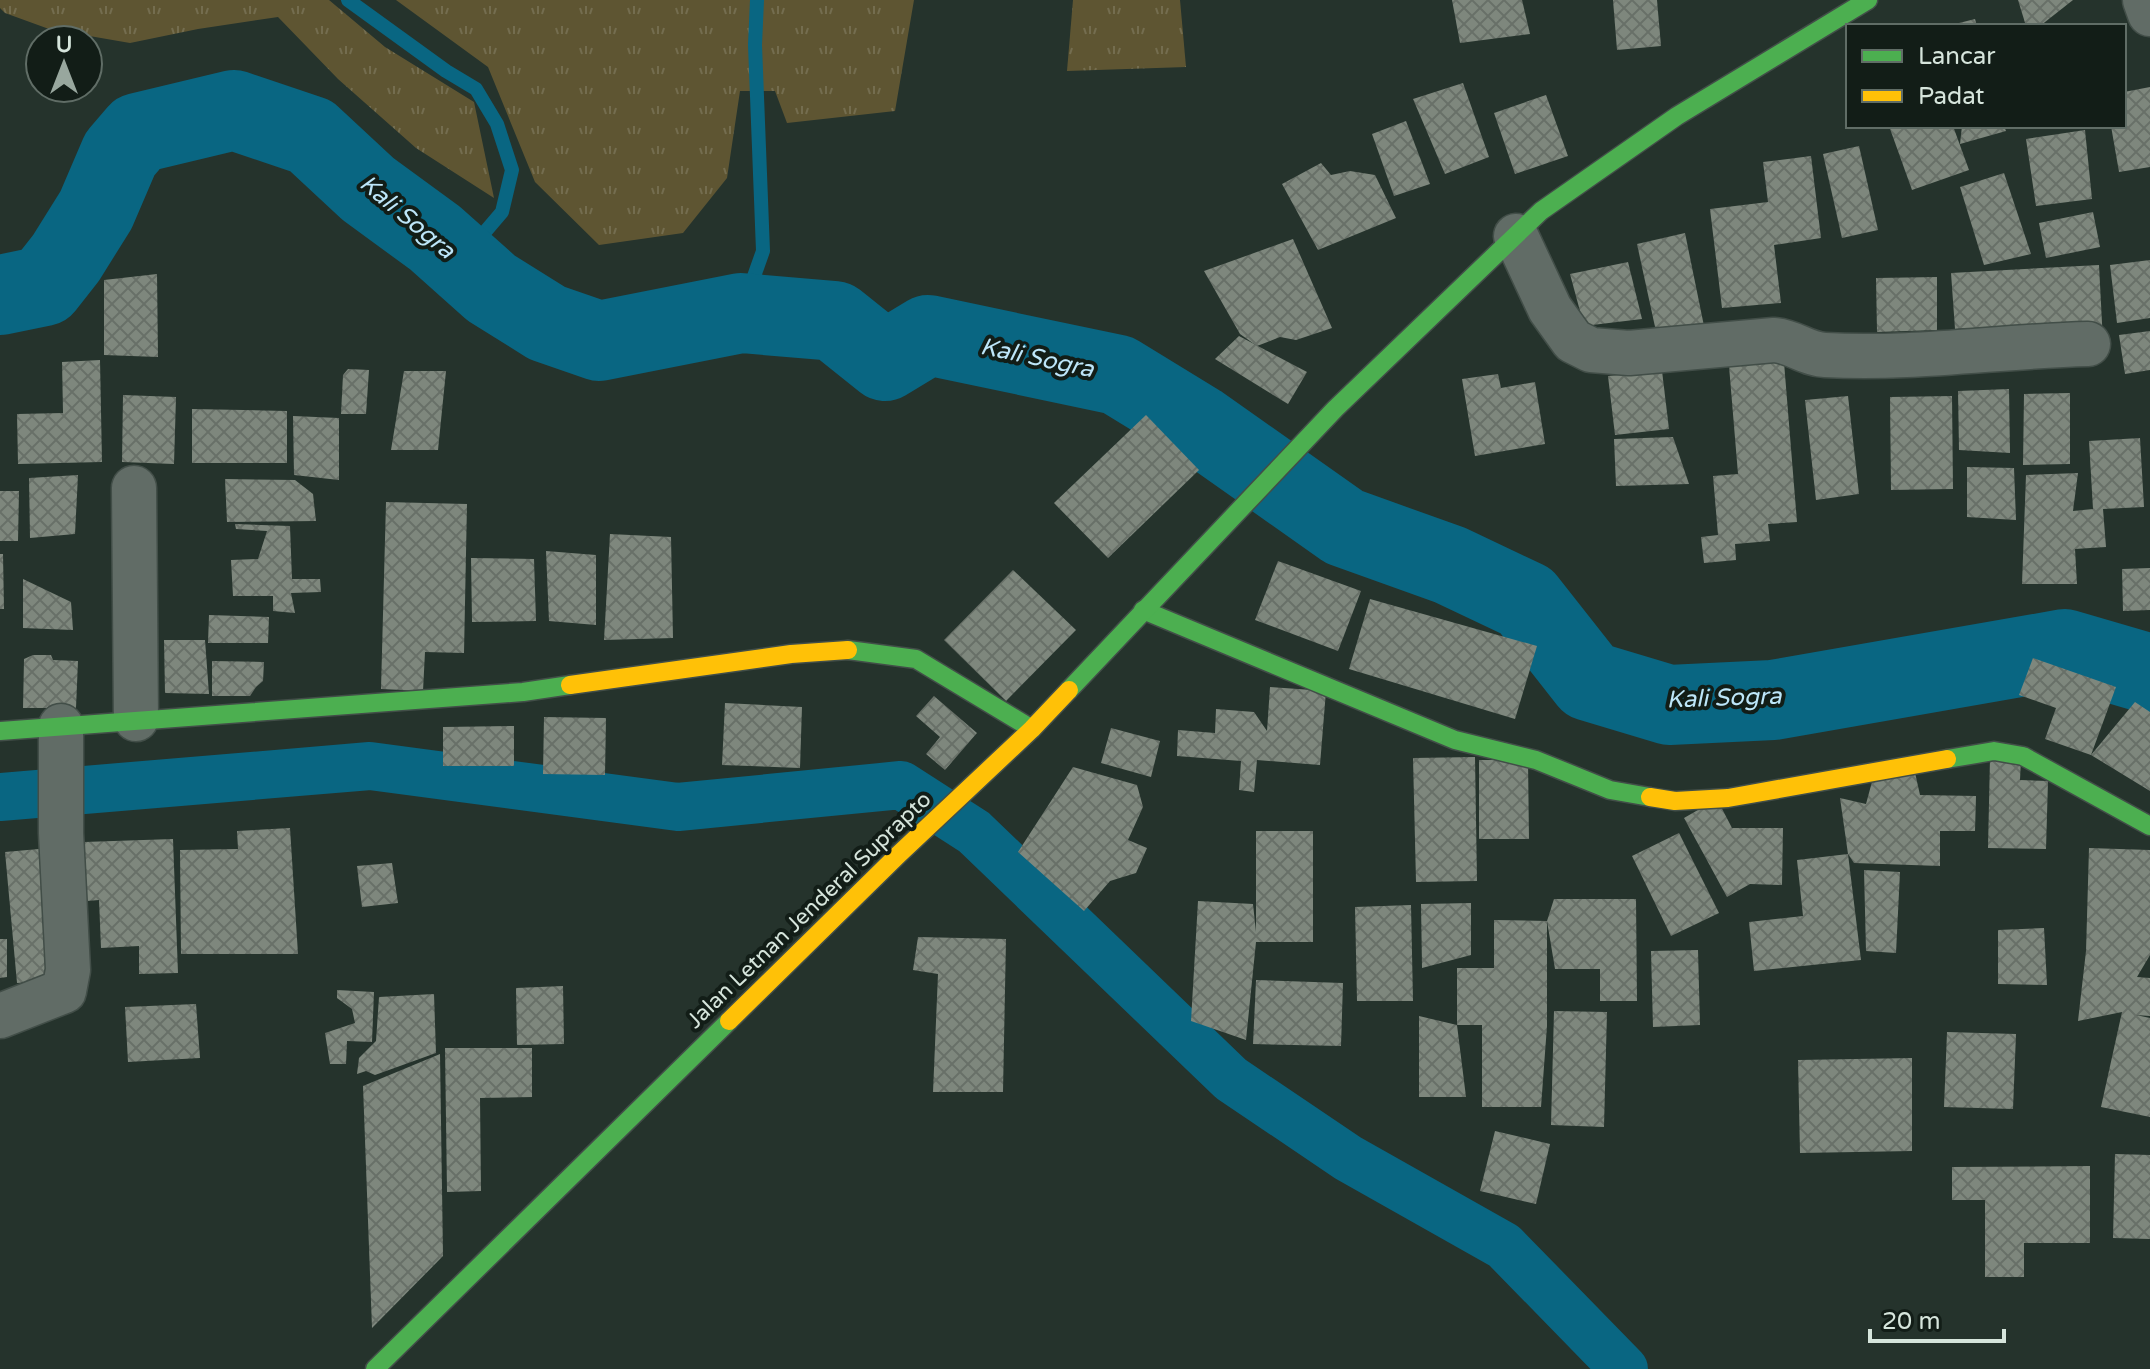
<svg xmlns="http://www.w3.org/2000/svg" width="2150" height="1369" font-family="'Varela Round',sans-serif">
	<defs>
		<pattern id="grass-tufts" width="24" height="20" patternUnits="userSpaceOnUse" patternTransform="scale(2)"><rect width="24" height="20" fill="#5e5532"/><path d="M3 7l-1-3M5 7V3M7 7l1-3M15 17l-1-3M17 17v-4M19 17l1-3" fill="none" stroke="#746d4f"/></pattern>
		<pattern id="building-cross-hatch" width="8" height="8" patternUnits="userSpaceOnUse" patternTransform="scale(2)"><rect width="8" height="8" fill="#7e877d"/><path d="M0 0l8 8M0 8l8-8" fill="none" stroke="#687068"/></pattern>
	</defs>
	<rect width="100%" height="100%" fill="#25332c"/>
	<!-- grass -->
	<g fill="url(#grass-tufts)">
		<path d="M0 0H329L385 47 474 102 494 198 416 148 338 79 278 17 198 29 130 43 49 29 5 13 0 8Z"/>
		<path d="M396 0H914L895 111 787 123 775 91H740L727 178 683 233 599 245 535 182 488 67Z"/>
		<path d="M1073 0H1180L1186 67 1067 71Z"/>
	</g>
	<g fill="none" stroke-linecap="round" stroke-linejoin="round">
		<!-- stream -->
		<g stroke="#096682" stroke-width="14">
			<path d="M348 0 446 71 476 89 497 124 512 170 502 212 461 260"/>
			<path d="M741 313 763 251 755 45 757 0"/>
		</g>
		<!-- canal -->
		<path stroke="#096682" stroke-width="48" d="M0 797 370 766 678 807 901 785 974 832 1231 1079 1348 1158 1504 1246 1624 1369"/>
		<!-- river -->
		<path stroke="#096682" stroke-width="80" d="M0 295 44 286 66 258 96 210 120 154 138 133 234 110 311 136 368 189 435 238 491 288 547 323 599 341 741 313 835 321 885 361 928 335 1118 375 1198 424 1344 527 1450 565 1526 601 1589 681 1669 705 1773 700 2065 649 2150 674"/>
	</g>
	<!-- building -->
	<g fill="url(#building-cross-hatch)">
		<path d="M1452 0H1522L1530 34 1460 43Z"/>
		<path d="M1613 0H1657L1661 46 1617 50Z"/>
		<path d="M2018 0H2073L2040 26H2026Z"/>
		<path d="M1975 19 1977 26H1951V25Z"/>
		<path d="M1463 83 1489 157 1445 174 1413 99Z"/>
		<path d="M2150 87V167L2119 172 2111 126H2124V92Z"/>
		<path d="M1546 95 1568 156 1515 174 1494 113Z"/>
		<path d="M1406 121 1430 184 1394 196 1372 134Z"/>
		<path d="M1889 126H1953L1969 170 1912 190Z"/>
		<path d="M1962 126H2004L2006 131 1960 144Z"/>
		<path d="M2085 130 2092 199 2036 206 2026 139Z"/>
		<path d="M1859 146 1878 230 1842 238 1823 154Z"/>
		<path d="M1811 156 1821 238 1774 245 1781 303 1722 308 1710 209 1768 202 1763 162Z"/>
		<path d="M1321 163 1331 175 1350 171 1375 175 1396 218 1318 250 1282 184Z"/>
		<path d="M2004 173 2031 254 1984 265 1960 187Z"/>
		<path d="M2093 212 2100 247 2046 258 2039 223Z"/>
		<path d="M1685 233 1704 326 1657 336 1637 244Z"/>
		<path d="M1293 239 1332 328 1296 340 1280 337 1257 346 1240 334 1204 271Z"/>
		<path d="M2150 260V318L2117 323 2110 265Z"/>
		<path d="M1628 262 1642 319 1584 326 1570 274Z"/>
		<path d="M2099 265 2103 342 2007 348 2006 326 1955 329 1951 273Z"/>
		<path d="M157 274 158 357 104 355V280Z"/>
		<path d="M1937 277V330L1877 332 1876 278Z"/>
		<path d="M2150 331V370L2125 374 2119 335Z"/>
		<path d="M1239 336 1307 372 1288 404 1215 359Z"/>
		<path d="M1783 350 1797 522 1768 524 1770 541 1735 544 1736 560 1704 563 1701 537 1718 535 1713 476 1738 474 1728 354Z"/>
		<path d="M100 360 102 462 18 464 17 414 63 413 62 362Z"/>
		<path d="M348 369 369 370 366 414H341L343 375Z"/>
		<path d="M404 371H446L438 450H391Z"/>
		<path d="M1662 371 1669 429 1615 435 1608 376Z"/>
		<path d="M1498 374 1501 388 1535 382 1545 444 1475 456 1462 379Z"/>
		<path d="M2009 389 2010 453 1959 450 1958 391Z"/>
		<path d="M2070 393V464L2023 465 2024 394Z"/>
		<path d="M123 395 176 397 174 464 122 462Z"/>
		<path d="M1848 396 1859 494 1816 500 1805 400Z"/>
		<path d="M1952 396 1953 489 1891 490 1890 397Z"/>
		<path d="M192 409 287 411V463H192Z"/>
		<path d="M1146 415 1199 470 1108 558 1054 503Z"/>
		<path d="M293 416 339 418V480L294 475Z"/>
		<path d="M1673 437 1689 484 1616 486 1614 439Z"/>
		<path d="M2140 438 2144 507 2103 509 2106 547 2075 549 2077 584H2022L2026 475 2078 473 2073 511 2093 509 2089 441Z"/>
		<path d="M1967 467 2014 468 2016 520 1967 517Z"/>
		<path d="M78 475 75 534 30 538 29 478Z"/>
		<path d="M225 479 295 480 313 494 316 521 227 522Z"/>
		<path d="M0 491H19L18 541H0Z"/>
		<path d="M386 502 467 504 464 653 425 652 423 691 381 689Z"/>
		<path d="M235 524 290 526 292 579H320L321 592 291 593 295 613 273 611V596H233L231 560 258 559 267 531 236 529Z"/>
		<path d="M610 534 671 537 673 638 604 640Z"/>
		<path d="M546 551 596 555V625L549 621Z"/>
		<path d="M0 554H3L4 609H0Z"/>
		<path d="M471 558 534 559 536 621 472 622Z"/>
		<path d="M1278 561 1361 591 1338 651 1255 620Z"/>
		<path d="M2150 568V610L2123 611 2122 569Z"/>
		<path d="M1013 570 1076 630 1006 701 944 640Z"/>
		<path d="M23 579 71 602 73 630 23 628Z"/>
		<path d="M1370 599 1537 646 1515 719 1349 669Z"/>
		<path d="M209 615 269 617 268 643H208Z"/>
		<path d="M164 640H205L209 694 165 693Z"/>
		<path d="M33 655H51L53 660 78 661 76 708H23L24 659Z"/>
		<path d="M2033 658 2116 687 2091 755 2135 702 2150 712V791L2091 755 2045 739 2056 708 2019 695Z"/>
		<path d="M212 661 264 662 263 681 256 687 250 696H212Z"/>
		<path d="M1270 687 1326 691 1320 765 1257 760 1254 792 1239 790 1241 761 1177 756 1178 730 1215 733 1216 709 1254 712 1267 731Z"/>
		<path d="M934 696 977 733 945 770 926 754 940 737 916 716Z"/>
		<path d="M725 703 802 707 800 768 722 765Z"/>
		<path d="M544 717 606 718 605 775 543 774Z"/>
		<path d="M514 726V766H443V727Z"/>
		<path d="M1111 728 1160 741 1151 777 1101 763Z"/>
		<path d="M1475 757 1477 881 1416 882 1413 758Z"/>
		<path d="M1990 758 2021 759 2020 780 2048 781 2046 849 1988 848Z"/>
		<path d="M1479 760H1528L1529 839H1479Z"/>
		<path d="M1073 767 1137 785 1143 807 1128 840 1147 848 1136 873 1110 881 1084 911 1018 852Z"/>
		<path d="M1914 768 1920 795 1976 796 1975 831H1940V866L1854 863 1848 854 1840 798 1866 804 1873 778Z"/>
		<path d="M1717 799 1732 828H1783L1782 885 1750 884 1727 897 1684 818Z"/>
		<path d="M290 828 298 954H181L180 850 238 849 237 831Z"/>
		<path d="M1256 831H1313V942H1256L1246 1040 1191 1021 1198 901 1253 904 1256 932Z"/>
		<path d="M1679 833 1719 913 1671 936 1632 856Z"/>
		<path d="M173 839 178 973 139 974V946L101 948 99 900 87 901 84 842Z"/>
		<path d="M50 848 61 980 17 983 5 852Z"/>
		<path d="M2089 848 2150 850V955L2137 977 2150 978V1016L2136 1015 2150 1018V1117L2101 1107 2122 1012 2078 1021 2086 951Z"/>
		<path d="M1848 854 1861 960 1754 971 1749 922 1803 916 1797 860Z"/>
		<path d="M392 863 398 903 362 907 357 866Z"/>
		<path d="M1864 870 1900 872 1896 953 1866 951Z"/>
		<path d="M1554 899H1636L1637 1001H1600V969H1555L1547 921Z"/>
		<path d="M1471 903V955L1422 968 1421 904Z"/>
		<path d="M1411 905 1413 1001H1357L1355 907Z"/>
		<path d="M1494 920 1547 921V1026L1541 1107H1482V1025H1457V968H1494Z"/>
		<path d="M2044 928 2047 985 1998 984V930Z"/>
		<path d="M918 937 1006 939 1003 1092H933L938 974 913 970Z"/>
		<path d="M0 939H7V977L0 978Z"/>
		<path d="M1698 950 1700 1025 1653 1027 1651 951Z"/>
		<path d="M1256 980 1343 983 1341 1046 1253 1044Z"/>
		<path d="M563 986 564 1044 517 1045 516 988Z"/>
		<path d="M337 990 374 992 372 1042 347 1041 346 1064H330L325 1033 355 1023 352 1009 337 998Z"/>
		<path d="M434 994 436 1053 375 1075 366 1071 357 1074 359 1058 376 1041 379 997Z"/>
		<path d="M196 1004 200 1058 128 1062 125 1007Z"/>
		<path d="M1554 1011 1607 1012 1604 1127 1551 1125Z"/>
		<path d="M1419 1016 1457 1025 1466 1097H1419Z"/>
		<path d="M1947 1032 2016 1034 2013 1109 1944 1107Z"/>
		<path d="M445 1048H532V1097L480 1098 481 1191 447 1192Z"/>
		<path d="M440 1054 443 1256 372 1328 363 1086Z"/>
		<path d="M1912 1058V1151L1800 1153 1798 1060Z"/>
		<path d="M1495 1131 1550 1144 1536 1204 1480 1191Z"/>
		<path d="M2115 1154 2150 1155V1239L2113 1238Z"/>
		<path d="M2090 1166V1243H2024V1277H1985V1200H1952V1167Z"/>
	</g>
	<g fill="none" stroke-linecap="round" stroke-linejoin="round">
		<!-- street casing -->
		<g stroke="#424e48" stroke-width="47">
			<g id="street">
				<path d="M2145 0 2150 14"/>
				<path d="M1516 236 1550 309 1573 341 1591 350 1629 353 1774 340C1793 341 1805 354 1825 355 1913 360 2001 346 2088 344"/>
				<path d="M134 488 136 719"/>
				<path d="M0 1016 64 991 68 970 61 833V726"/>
			</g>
		</g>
		<!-- fast casing -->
		<g stroke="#424e48" stroke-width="21">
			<g id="fast">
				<path d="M1143 610 1455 740 1536 760 1610 790 1650 797"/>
				<path d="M848 650 916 659 1032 729"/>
				<path d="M1069 690 1335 409 1541 211 1677 116 1868 0"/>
				<path d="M0 731 523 692 570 685"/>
				<path d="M1947 759 1994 751 2023 756 2150 826"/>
				<path d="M375 1369 729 1021"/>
			</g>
		</g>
		<!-- slow casing -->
		<g stroke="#424e48" stroke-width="21">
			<g id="slow">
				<path d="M570 685 791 654 848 650"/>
				<path d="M1650 797 1675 801 1728 798 1947 759"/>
				<path d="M729 1021 898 855 1032 729 1069 690"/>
			</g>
		</g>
		<!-- street -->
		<use href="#street" stroke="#616c66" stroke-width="44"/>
		<!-- fast -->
		<use href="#fast" stroke="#4caf50" stroke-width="18"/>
		<!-- slow -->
		<use href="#slow" stroke="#ffc107" stroke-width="18"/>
	</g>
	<g text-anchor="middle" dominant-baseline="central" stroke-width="8" stroke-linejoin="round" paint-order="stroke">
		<!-- street labels -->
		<g font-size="22" fill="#d6e5dc" stroke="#121d17">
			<text transform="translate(809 910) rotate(-44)">Jalan Letnan Jenderal Suprapto</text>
		</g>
		<!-- water labels -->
		<g font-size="24" font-style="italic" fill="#bde6f9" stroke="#121d17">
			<text transform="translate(407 217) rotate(40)">Kali Sogra</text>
			<text transform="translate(1037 358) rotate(12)">Kali Sogra</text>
			<text transform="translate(1724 698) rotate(-2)">Kali Sogra</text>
		</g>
	</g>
	<!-- legend -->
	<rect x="1846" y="24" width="280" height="104" fill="#121d17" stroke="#606d66" stroke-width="2"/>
	<rect x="1862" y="50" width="40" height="12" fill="#4caf50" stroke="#606d66" stroke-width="2"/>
	<text x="1918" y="64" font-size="24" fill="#d6e5dc">Lancar</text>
	<rect x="1862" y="90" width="40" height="12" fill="#ffc107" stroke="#606d66" stroke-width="2"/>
	<text x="1918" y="104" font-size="24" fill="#d6e5dc">Padat</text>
	<!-- north arrow -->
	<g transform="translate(64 64)"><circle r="38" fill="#121d17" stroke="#606d66" stroke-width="2"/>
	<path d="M0-6L14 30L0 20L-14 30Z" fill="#98a79e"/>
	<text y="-12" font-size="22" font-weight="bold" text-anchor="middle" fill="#d6e5dc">U</text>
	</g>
	<!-- scale -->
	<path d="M1870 1329v12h134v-12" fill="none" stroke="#d6e5dc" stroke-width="4"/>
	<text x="1882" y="1329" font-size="24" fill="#d6e5dc" stroke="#121d17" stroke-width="6" paint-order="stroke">20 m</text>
</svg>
